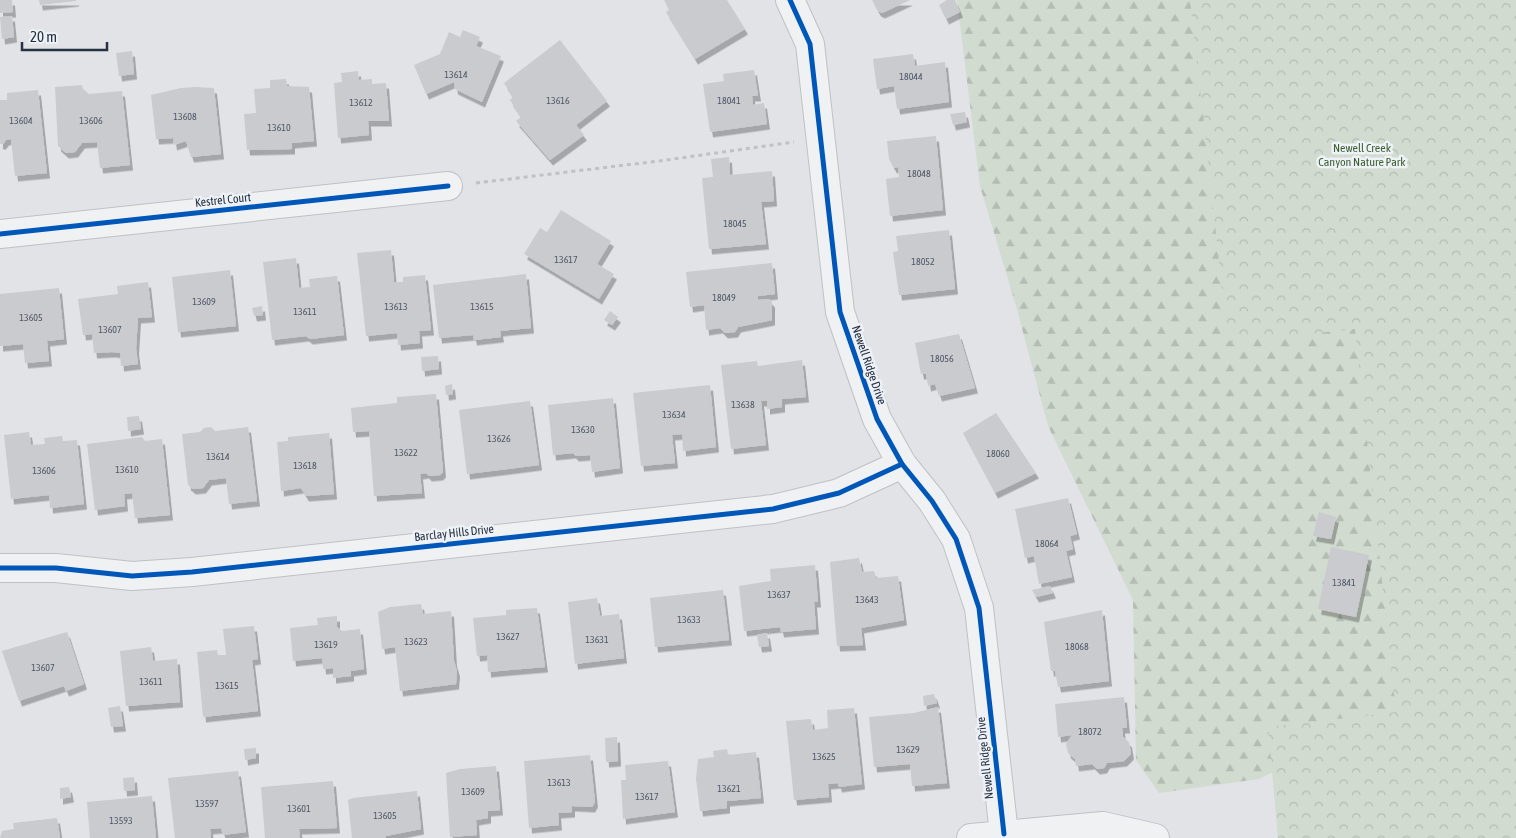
<svg xmlns="http://www.w3.org/2000/svg" width="1516" height="838" font-family="'Asap Condensed',sans-serif">
	<defs>
		<pattern id="forest-firs" width="22" height="20" patternUnits="userSpaceOnUse" patternTransform="scale(1.25)"><rect width="22" height="20" fill="#d2dbd0"/><path d="M5 1l3.5 6h-7zM16 11l3.5 6h-7z" fill="#b4bcb4"/></pattern>
		<pattern id="park-crowns" width="20" height="18" patternUnits="userSpaceOnUse" patternTransform="scale(1.25)"><rect width="20" height="18" fill="#d2dbd0"/><path d="M2 6a3 3 0 1 1 6 0M12 15a3 3 0 1 1 6 0" fill="none" stroke="#b4bcb4"/></pattern>
		<filter id="shadow"><feDropShadow dx="3" dy="5.5" stdDeviation="0" flood-color="#0004"/></filter>
	</defs>
	<rect width="100%" height="100%" fill="#e1e3e6"/>
	<!-- forest -->
	<path fill="url(#forest-firs)" d="M957 0H1516V735L1367 727 1259 779 1159 793 1136 760 1133 600 1048 426 1016 306 980 186Z"/>
	<!-- park -->
	<path fill="url(#park-crowns)" d="M1190 0H1516V838H1278L1268 727 1396 712 1355 329 1228 342Z"/>
	<!-- building -->
	<g fill="#c9cbcf" filter="url(#shadow)">
		<path d="M0 0H12L13 12 0 13Z"/>
		<path d="M39 0H76V1L40 5Z"/>
		<path d="M664 0H727L745 29 695 59 666 12 669 10Z"/>
		<path d="M872 0H910L882 13 878 11Z"/>
		<path d="M947 0H955L960 12 946 19 939 5Z"/>
		<path d="M12 16 14 37 2 39 0 17Z"/>
		<path d="M463 30 480 37 476 46 501 56 482 102 455 89 454 82 426 94 414 65 440 54 449 32 460 37Z"/>
		<path d="M560 40 607 101 576 125 584 135 550 160 516 121 521 117 510 100 513 97 504 83Z"/>
		<path d="M132 51 134 74 119 76 116 53Z"/>
		<path d="M913 54 915 66 945 62 949 102 897 109 894 86 877 89 873 59Z"/>
		<path d="M754 70 758 96H752L753 105 764 103 767 124 710 132 703 84 724 81 723 74Z"/>
		<path d="M358 71 359 80 372 79V84L386 83 389 121H368L369 135 338 138 334 83 342 82 341 73Z"/>
		<path d="M286 79 287 86 309 87 314 141 292 143V149L247 150 244 114 256 113 254 89 270 88V80Z"/>
		<path d="M82 85 83 89 89 94 122 91 130 165 100 168 97 142 82 143 75 152 66 153 58 146 55 87Z"/>
		<path d="M195 87 214 88 221 154 191 157 186 141 174 145 173 138 156 139 151 95 181 88Z"/>
		<path d="M38 90 47 173 15 176 11 139 6 140 3 144H0V100H7V93Z"/>
		<path d="M965 112 967 122 953 125 950 114Z"/>
		<path d="M936 136 943 210 890 216 886 179 899 177 898 167 894 168 889 159 887 141Z"/>
		<path d="M729 157 730 175 772 171 774 201 761 202 766 244 709 249 702 178 713 177 711 159Z"/>
		<path d="M561 210 611 241 597 264 614 274 599 299 524 254 540 228 547 232Z"/>
		<path d="M949 230 955 289 899 295 893 252 898 251 896 236Z"/>
		<path d="M391 250 394 282H403V277L425 275 431 330 419 331 420 343 398 345 397 333 366 336 357 253Z"/>
		<path d="M296 258 299 288 310 287 309 279 337 276 344 335 310 339 306 336 272 340 263 262Z"/>
		<path d="M772 263 775 294 758 296V300L769 299 772 302V320L738 327 735 332 725 333 720 328 706 330 704 305 690 307 686 272Z"/>
		<path d="M230 270 236 326 178 332 172 277Z"/>
		<path d="M526 274 531 328 500 331 501 337 474 340 473 335 439 338 433 285Z"/>
		<path d="M148 282 152 317 138 318 136 349 138 364 121 366 120 353 112 352 94 353 92 334 83 335 78 299 118 294 117 286Z"/>
		<path d="M59 288 64 339 47 341 49 361 25 363 23 344 0 346V294Z"/>
		<path d="M262 306 263 315 254 316 252 308Z"/>
		<path d="M610 311 618 317 612 325 604 320Z"/>
		<path d="M959 334 975 388 939 396 935 384 928 386 926 374H921L915 343Z"/>
		<path d="M438 356 439 369 422 371 421 357Z"/>
		<path d="M802 360 806 397 782 399V407L767 409V401H761L766 445 731 449 721 365 757 361 758 366Z"/>
		<path d="M452 384 453 394 446 395 445 386Z"/>
		<path d="M710 385 716 447 683 451 682 434 672 435 675 463 641 466 633 393Z"/>
		<path d="M436 394 443 472 440 475 429 476 426 473 420 474 422 493 374 496 369 431 353 432 351 408 397 403V397Z"/>
		<path d="M613 398 620 468 592 472 590 455 576 456 573 453 553 455 548 405Z"/>
		<path d="M530 401 539 465 467 474 459 410Z"/>
		<path d="M996 413 1036 473 995 493 963 433Z"/>
		<path d="M139 416 141 429 128 431 127 417Z"/>
		<path d="M211 427 215 431 248 427 257 501 229 504 226 478 209 480 203 488 193 489 188 485 182 434 200 432 204 428Z"/>
		<path d="M29 432 31 445 45 444 44 438 62 436 63 441 77 440 84 504 50 508 49 495 11 499 4 435Z"/>
		<path d="M329 433 334 494 306 496 301 488 281 491 277 442 288 441V437Z"/>
		<path d="M142 437 145 441 162 439 170 515 135 518 132 493 124 494 125 506 95 510 87 444Z"/>
		<path d="M1068 498 1077 534 1070 536 1073 549 1066 551 1072 577 1039 584 1034 556 1025 558 1015 509Z"/>
		<path d="M1319 512 1336 517 1331 539 1313 536Z"/>
		<path d="M1331 547 1369 555 1356 617 1318 609Z"/>
		<path d="M859 558 862 572 874 571 876 578 898 576 904 620 861 628 863 645 837 646 830 562Z"/>
		<path d="M815 565 818 602H814L816 629 781 632 780 627 744 631 739 586 771 581 770 569Z"/>
		<path d="M1050 586 1053 593 1036 597 1032 590Z"/>
		<path d="M723 590 729 640 655 647 650 598Z"/>
		<path d="M597 598 600 616 619 614 624 658 575 664 568 602Z"/>
		<path d="M421 604 423 614 451 611 454 661 457 671 456 684 400 691 395 647 382 649 378 612 390 607Z"/>
		<path d="M537 608 545 667 488 672 487 655 477 656 473 618 506 615V610Z"/>
		<path d="M1102 610 1109 681 1058 687 1055 671H1051L1044 622Z"/>
		<path d="M337 616V627L342 631 360 629 364 669 351 671V676L333 678V668L323 669 322 658 293 661 290 628 318 625 317 618Z"/>
		<path d="M254 626 258 659 252 660 258 711 203 717 197 652 217 650 218 655H226L223 629Z"/>
		<path d="M67 632 84 684 66 691 64 686 19 701 2 651Z"/>
		<path d="M767 633 769 646 759 647 757 635Z"/>
		<path d="M151 647 153 661 177 659 180 702 126 706 120 651Z"/>
		<path d="M934 694 937 703 924 706 923 696Z"/>
		<path d="M1124 697 1127 728H1122L1123 737 1129 742 1131 754 1124 761 1107 763 1104 768 1097 769 1092 764 1076 766 1075 759 1068 753 1066 744 1072 735 1058 737 1055 704Z"/>
		<path d="M120 706 123 726 111 727 108 708Z"/>
		<path d="M938 707 947 783 912 786 910 764 874 767 869 717 914 713Z"/>
		<path d="M854 708 862 784 839 787 838 783 828 784 829 797 794 800 786 721 811 719 813 730 828 728 827 710Z"/>
		<path d="M617 737 618 761 606 762 605 738Z"/>
		<path d="M256 748V758L245 760 244 749Z"/>
		<path d="M727 749 728 755 756 752 761 798 727 801V808L700 811 696 779 698 759 714 757 713 751Z"/>
		<path d="M590 755 595 802 592 807 572 806V812L558 813 559 825 529 828 524 761Z"/>
		<path d="M668 761 675 812 623 819 621 780H626L625 765Z"/>
		<path d="M496 766 500 810 488 811V818L476 820 477 835 450 837 446 773 460 769Z"/>
		<path d="M238 771 246 832 223 835 221 828 210 829 211 838H175L168 778Z"/>
		<path d="M134 777 135 790 124 791 123 778Z"/>
		<path d="M333 781 337 828 299 829 300 838H265L261 787Z"/>
		<path d="M69 787 71 797 60 799V788Z"/>
		<path d="M417 791 421 829 386 836V838H352L348 800 353 798Z"/>
		<path d="M152 796 156 838H90L87 802Z"/>
		<path d="M57 818 60 838H0L2 831 14 829 13 823Z"/>
	</g>
	<g fill="none" stroke-linecap="round" stroke-linejoin="round">
		<!-- minor casing -->
		<g stroke="#bfc1c4" stroke-width="30">
			<g id="minor">
				<path d="M790 0 810 44 840 312 877 419 902 464 932 501 956 539 979 608 1004 834"/>
				<path d="M0 234 448 186"/>
				<path d="M0 568H56L132 576 192 572 773 509 839 493 902 464"/>
				<path d="M971 838 1103 826 1155 838"/>
			</g>
		</g>
		<!-- path -->
		<path stroke="#bfc1c6" stroke-width="3" stroke-dasharray="4 4" stroke-linecap="butt" d="M476 183 659 161 794 142"/>
		<!-- minor -->
		<use href="#minor" stroke="#f0f1f3" stroke-width="28"/>
		<!-- cycleway casing -->
		<g stroke="#eef2f7" stroke-width="8">
			<g id="cycleway">
				<path d="M790 0 810 44 840 312 877 419 902 464 932 501 956 539 979 608 1004 834"/>
				<path d="M0 234 448 186"/>
				<path d="M0 568H56L132 576 192 572 773 509 839 493 902 464"/>
			</g>
		</g>
		<!-- cycleway -->
		<use href="#cycleway" stroke="#0057b8" stroke-width="5"/>
	</g>
	<g text-anchor="middle" dominant-baseline="central" stroke-width="5" stroke-linejoin="round" paint-order="stroke">
		<!-- number labels -->
		<g font-size="10" fill="#505866">
			<text x="456" y="74">13614</text>
			<text x="911" y="76">18044</text>
			<text x="558" y="100">13616</text>
			<text x="729" y="100">18041</text>
			<text x="361" y="102">13612</text>
			<text x="185" y="116">13608</text>
			<text x="21" y="120">13604</text>
			<text x="91" y="120">13606</text>
			<text x="279" y="127">13610</text>
			<text x="919" y="173">18048</text>
			<text x="735" y="223">18045</text>
			<text x="566" y="259">13617</text>
			<text x="923" y="261">18052</text>
			<text x="724" y="297">18049</text>
			<text x="204" y="301">13609</text>
			<text x="396" y="306">13613</text>
			<text x="482" y="306">13615</text>
			<text x="305" y="311">13611</text>
			<text x="31" y="317">13605</text>
			<text x="110" y="329">13607</text>
			<text x="942" y="358">18056</text>
			<text x="743" y="404">13638</text>
			<text x="674" y="414">13634</text>
			<text x="583" y="429">13630</text>
			<text x="499" y="438">13626</text>
			<text x="406" y="452">13622</text>
			<text x="998" y="453">18060</text>
			<text x="218" y="456">13614</text>
			<text x="305" y="465">13618</text>
			<text x="127" y="469">13610</text>
			<text x="44" y="470">13606</text>
			<text x="1047" y="543">18064</text>
			<text x="1344" y="582">13841</text>
			<text x="779" y="594">13637</text>
			<text x="867" y="599">13643</text>
			<text x="689" y="619">13633</text>
			<text x="508" y="636">13627</text>
			<text x="597" y="639">13631</text>
			<text x="416" y="641">13623</text>
			<text x="326" y="644">13619</text>
			<text x="1077" y="646">18068</text>
			<text x="43" y="667">13607</text>
			<text x="151" y="681">13611</text>
			<text x="227" y="685">13615</text>
			<text x="1090" y="731">18072</text>
			<text x="908" y="749">13629</text>
			<text x="824" y="756">13625</text>
			<text x="559" y="782">13613</text>
			<text x="729" y="788">13621</text>
			<text x="473" y="791">13609</text>
			<text x="647" y="796">13617</text>
			<text x="207" y="803">13597</text>
			<text x="299" y="808">13601</text>
			<text x="385" y="815">13605</text>
			<text x="121" y="820">13593</text>
		</g>
		<!-- park labels -->
		<g font-size="12" fill="#3c5f31" stroke="#eef2f7">
			<text x="1362" y="148">Newell Creek<tspan x="1362" dy="14">Canyon Nature Park</tspan></text>
		</g>
		<!-- street labels -->
		<g font-size="12" fill="#263142" stroke="#eef2f7">
			<text transform="translate(223 200) rotate(-6)">Kestrel Court</text>
			<text transform="translate(869 365) rotate(71)">Newell Ridge Drive</text>
			<text transform="translate(454 533) rotate(-6)">Barclay Hills Drive</text>
			<text transform="translate(985 758) rotate(-96)">Newell Ridge Drive</text>
		</g>
	</g>
	<!-- scale -->
	<path d="M22 42v8h85v-8" fill="none" stroke="#263142" stroke-width="2.5"/>
	<text x="30" y="42" font-size="15" fill="#263142" stroke="#eef2f7" stroke-width="4" paint-order="stroke">20 m</text>
</svg>
